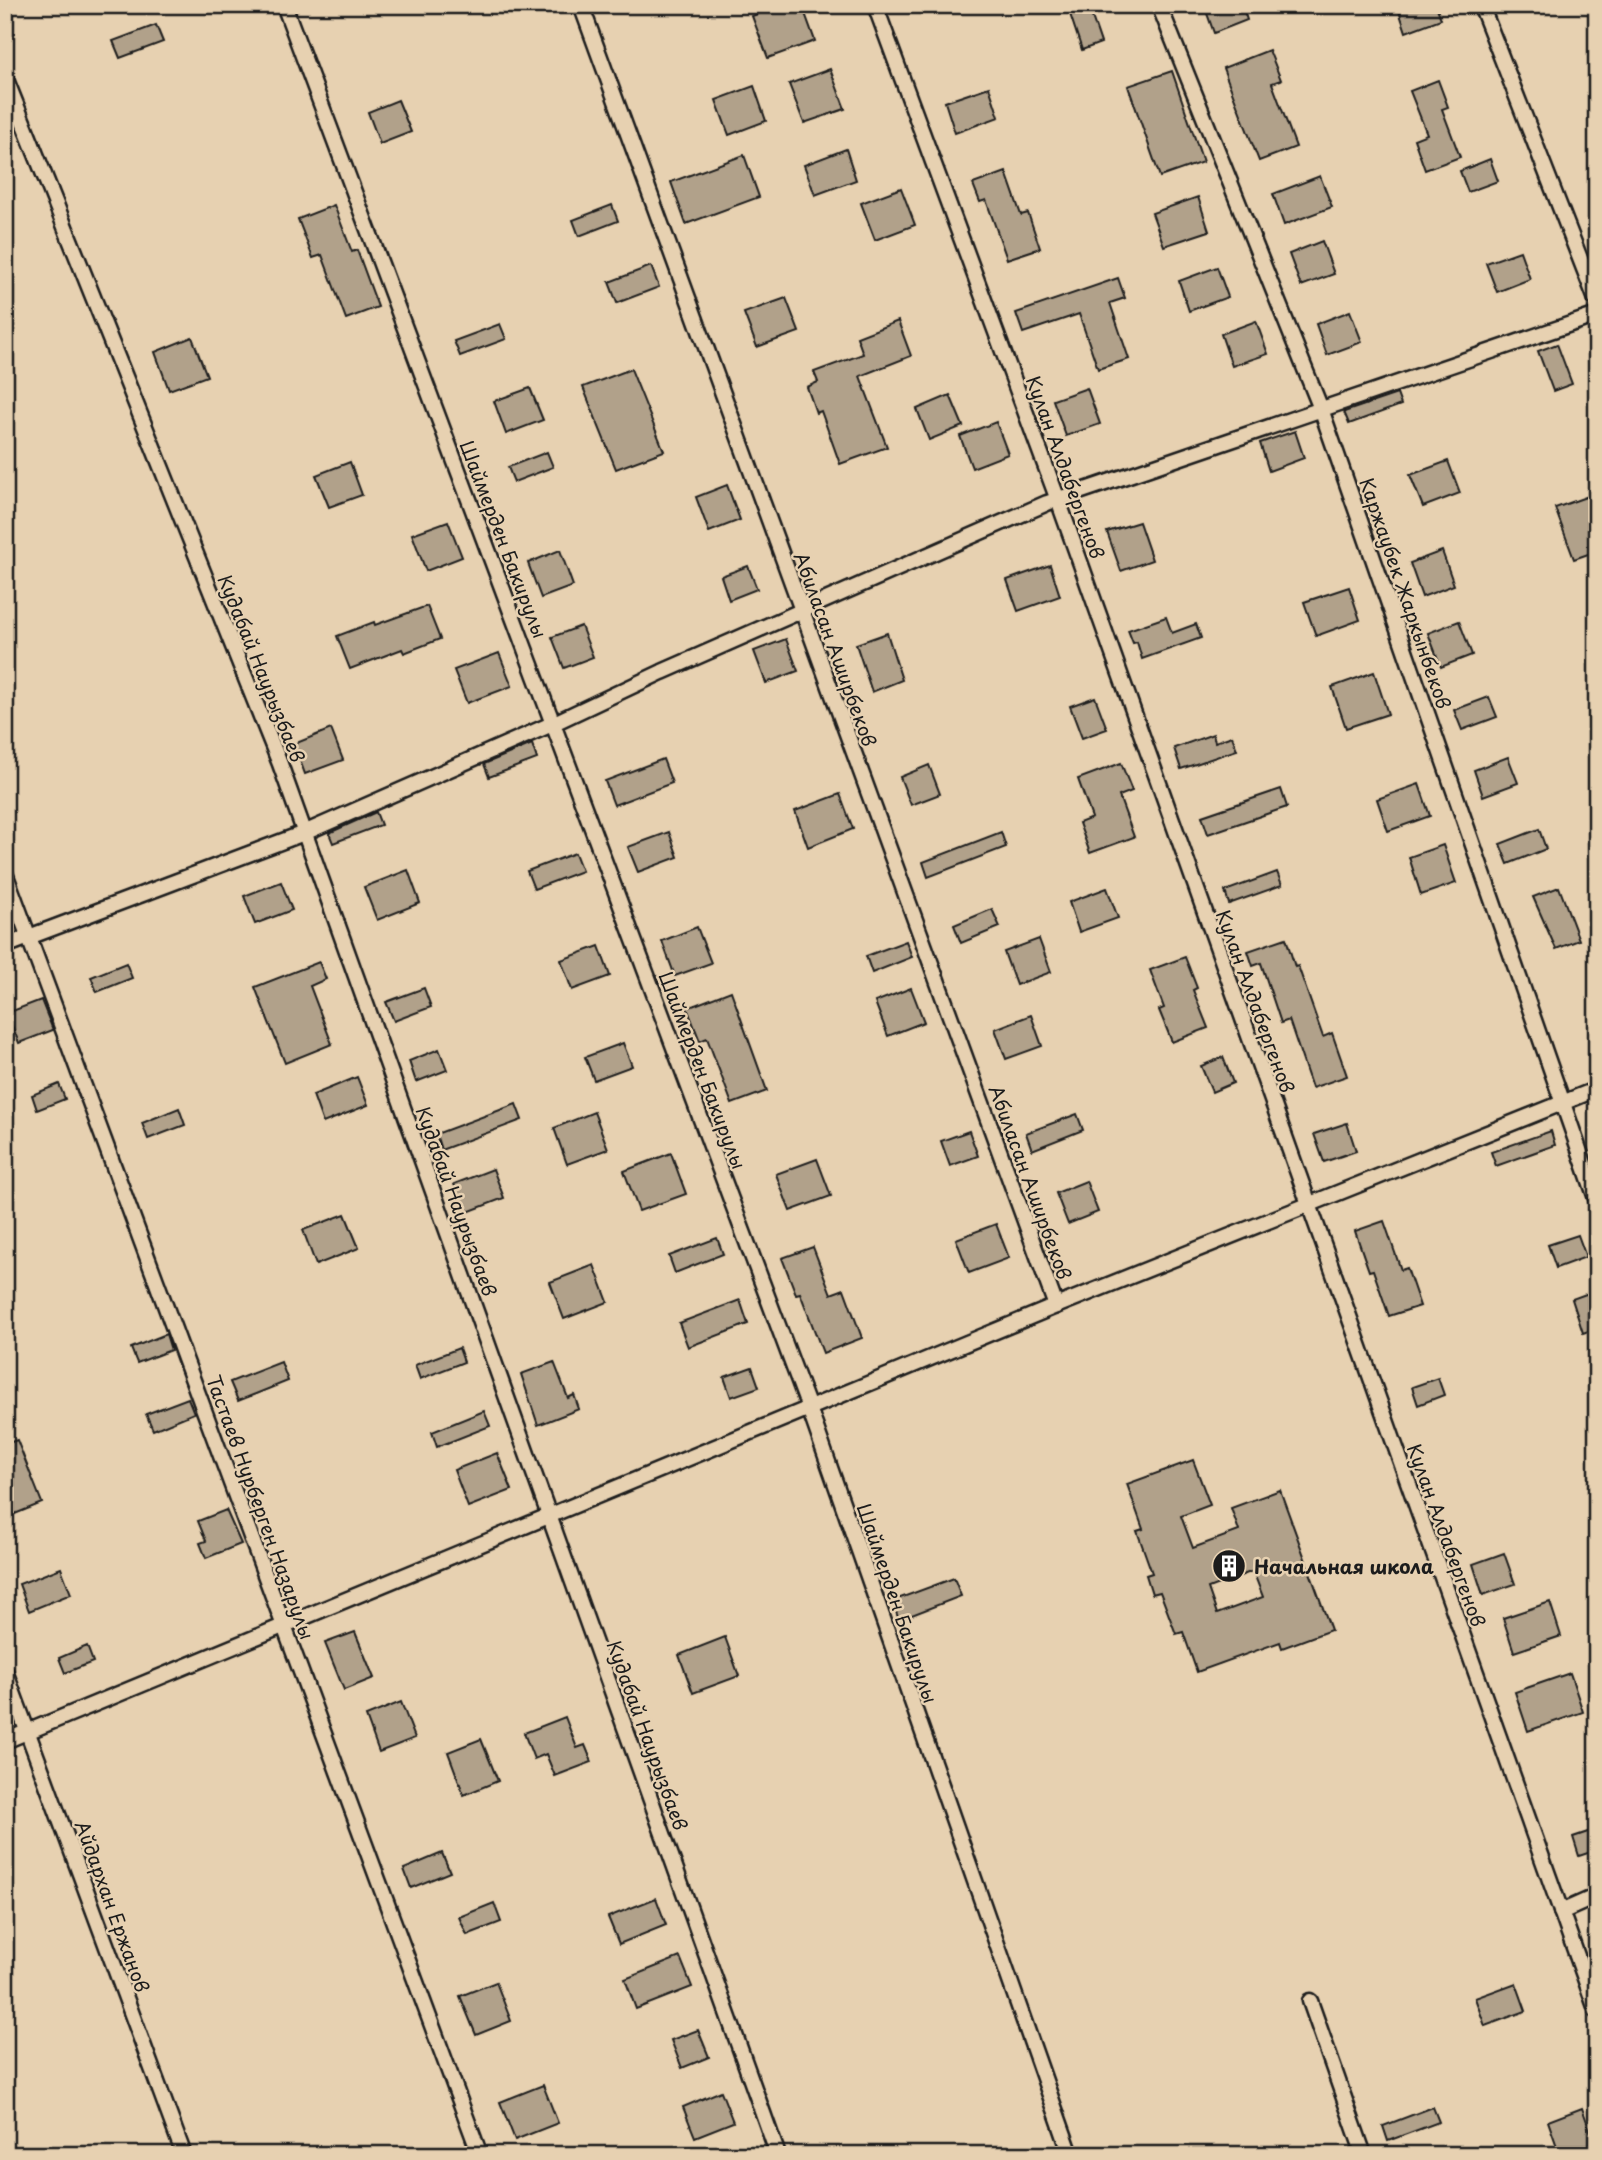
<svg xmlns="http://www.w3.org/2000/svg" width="1602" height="2160" font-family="'Playpen Sans',sans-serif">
	<rect width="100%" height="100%" fill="#e7d1b1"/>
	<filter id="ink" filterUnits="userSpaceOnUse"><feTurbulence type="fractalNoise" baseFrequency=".0143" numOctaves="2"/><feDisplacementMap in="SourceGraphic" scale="14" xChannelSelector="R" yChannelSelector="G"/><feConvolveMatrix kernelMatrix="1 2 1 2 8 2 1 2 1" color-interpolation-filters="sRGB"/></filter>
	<g filter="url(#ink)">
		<!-- building -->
		<g fill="#b1a18a" stroke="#1c1c1c" stroke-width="2" fill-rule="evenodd">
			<path d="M780 5H802L815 41 768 58 752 16Z"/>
			<path d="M1204 5H1242L1247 20 1214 33Z"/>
			<path d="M1397 5H1436L1441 19 1406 32Z"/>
			<path d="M1089 8 1101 43 1082 50 1070 14Z"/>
			<path d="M156 25 163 42 120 58 113 41Z"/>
			<path d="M1269 50 1281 80 1272 83 1296 147 1259 161 1223 68Z"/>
			<path d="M830 69 845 109 804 123 789 84Z"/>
			<path d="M1172 71 1203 162 1160 177 1128 86Z"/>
			<path d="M1438 80 1448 107 1442 109 1460 157 1425 170 1414 139 1427 134 1410 91Z"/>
			<path d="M754 86 766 121 729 135 716 100Z"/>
			<path d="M989 87 999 117 955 133 945 102Z"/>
			<path d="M398 100 411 132 380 144 368 112Z"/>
			<path d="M846 149 856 180 815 195 804 165Z"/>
			<path d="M744 155 759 197 686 224 671 182Z"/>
			<path d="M1490 159 1498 181 1468 192 1460 171Z"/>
			<path d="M1006 172 1021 215 1028 213 1040 248 1007 259 986 200 980 202 973 184Z"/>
			<path d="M1320 176 1332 207 1284 225 1273 194Z"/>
			<path d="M901 188 915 225 875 240 861 203Z"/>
			<path d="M1198 197 1209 231 1164 246 1152 213Z"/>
			<path d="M334 205 352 252 357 250 378 307 346 319 322 255 313 258 298 219Z"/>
			<path d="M612 205 618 221 579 236 573 220Z"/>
			<path d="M1322 241 1334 274 1301 286 1289 254Z"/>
			<path d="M1520 251 1530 279 1497 292 1486 263Z"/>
			<path d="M651 266 659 287 617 303 609 282Z"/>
			<path d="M1217 267 1228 297 1189 311 1179 281Z"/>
			<path d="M1118 278 1125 298 1110 303 1129 359 1098 369 1079 314 1023 333 1016 313Z"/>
			<path d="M786 298 799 332 757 347 744 313Z"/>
			<path d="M1350 311 1362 342 1327 355 1316 324Z"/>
			<path d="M898 321 911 356 860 376 887 447 840 464 821 411 816 413 807 387 818 382 814 372 863 354 857 337Z"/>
			<path d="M1256 321 1268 354 1232 366 1221 334Z"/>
			<path d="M500 324 506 339 460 356 454 341Z"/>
			<path d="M192 337 207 376 169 390 155 352Z"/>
			<path d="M1557 344 1572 384 1553 391 1538 351Z"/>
			<path d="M631 369 664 451 616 469 583 387Z"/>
			<path d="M530 388 543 420 506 434 494 401Z"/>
			<path d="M1087 388 1100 424 1066 436 1053 400Z"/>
			<path d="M1397 394 1401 405 1349 424 1344 412Z"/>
			<path d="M950 395 963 426 929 440 917 409Z"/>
			<path d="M996 422 1008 454 972 468 960 436Z"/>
			<path d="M1295 431 1304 458 1269 471 1260 443Z"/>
			<path d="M547 452 553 467 514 482 508 467Z"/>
			<path d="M1448 461 1460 493 1423 507 1410 475Z"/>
			<path d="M350 462 362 495 329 507 316 475Z"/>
			<path d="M727 485 740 520 709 532 696 497Z"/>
			<path d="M1597 493V551L1574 559 1555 508Z"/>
			<path d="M448 521 462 557 426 571 412 534Z"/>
			<path d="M1139 522 1152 560 1121 571 1107 532Z"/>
			<path d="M560 550 573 586 541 598 528 563Z"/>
			<path d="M1442 551 1454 585 1422 597 1410 563Z"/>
			<path d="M1050 565 1060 596 1018 611 1007 580Z"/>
			<path d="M748 566 757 589 729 600 721 576Z"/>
			<path d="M1349 587 1360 620 1316 636 1304 602Z"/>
			<path d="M427 606 440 639 404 653 402 649 350 669 337 636 374 622 375 625Z"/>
			<path d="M1166 617 1172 633 1196 624 1201 638 1142 659 1137 642 1133 643 1128 630Z"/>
			<path d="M1459 621 1472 655 1441 667 1428 633Z"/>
			<path d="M581 626 593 657 564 668 552 637Z"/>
			<path d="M887 633 902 680 872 692 856 644Z"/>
			<path d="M786 639 798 671 766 683 754 651Z"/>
			<path d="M499 653 512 686 467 703 454 670Z"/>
			<path d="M1374 672 1388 714 1346 728 1332 687Z"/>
			<path d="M1095 697 1107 729 1082 738 1070 706Z"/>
			<path d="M1489 697 1497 717 1462 730 1454 710Z"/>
			<path d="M331 729 343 760 305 774 294 744Z"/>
			<path d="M1213 734 1215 742 1232 736 1237 750 1181 769 1174 748Z"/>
			<path d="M532 744 537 759 489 777 484 764Z"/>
			<path d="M1508 757 1518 783 1483 796 1474 770Z"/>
			<path d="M663 759 672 783 614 805 605 781Z"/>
			<path d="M1121 763 1132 791 1119 796 1134 837 1090 853 1079 823 1092 818 1078 779Z"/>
			<path d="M929 765 940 794 911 805 900 777Z"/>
			<path d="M1419 784 1430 816 1388 831 1377 799Z"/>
			<path d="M1281 789 1287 807 1208 834 1202 816Z"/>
			<path d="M840 794 853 829 808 847 795 811Z"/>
			<path d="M376 812 381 825 333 843 329 833Z"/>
			<path d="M1539 829 1546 849 1508 864 1500 844Z"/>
			<path d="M669 832 678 857 638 872 628 847Z"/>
			<path d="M1001 832 1006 847 928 877 923 862Z"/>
			<path d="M1443 845 1456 883 1421 895 1409 857Z"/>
			<path d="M575 853 582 871 534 889 527 871Z"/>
			<path d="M408 870 420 903 377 920 364 887Z"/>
			<path d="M1277 872 1282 885 1229 904 1225 891Z"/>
			<path d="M281 882 292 910 255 924 244 896Z"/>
			<path d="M1559 887 1579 940 1556 949 1533 897Z"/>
			<path d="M1107 888 1118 918 1079 932 1069 902Z"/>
			<path d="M992 909 1000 927 961 943 954 925Z"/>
			<path d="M697 927 711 963 675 976 662 941Z"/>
			<path d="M1286 938 1295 967 1298 966 1323 1037 1332 1033 1347 1076 1312 1088 1289 1020 1281 1023 1261 963 1253 966 1248 951Z"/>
			<path d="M1039 939 1051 972 1016 985 1004 952Z"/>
			<path d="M906 941 912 957 872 973 866 956Z"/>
			<path d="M599 946 610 976 572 990 561 960Z"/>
			<path d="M1185 957 1197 988 1193 990 1208 1028 1172 1042 1159 1010 1164 1008 1150 970Z"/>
			<path d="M319 962 326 979 310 986 332 1044 285 1063 255 987Z"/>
			<path d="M126 963 132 978 97 992 91 977Z"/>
			<path d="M424 988 431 1007 394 1021 386 1002Z"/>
			<path d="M911 988 924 1022 888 1036 875 1002Z"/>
			<path d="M731 991 767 1091 732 1104 707 1038 700 1041 687 1008Z"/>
			<path d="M41 1000 53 1030 19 1043 7 1013Z"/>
			<path d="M1031 1015 1042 1046 1006 1059 995 1029Z"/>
			<path d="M623 1043 632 1066 594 1080 585 1057Z"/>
			<path d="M439 1049 447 1070 416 1082 409 1061Z"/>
			<path d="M1223 1057 1233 1083 1212 1092 1201 1066Z"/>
			<path d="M357 1077 368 1105 323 1123 313 1095Z"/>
			<path d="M59 1084 65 1099 37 1110 32 1095Z"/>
			<path d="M516 1104 522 1120 441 1150 436 1134Z"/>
			<path d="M179 1108 185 1125 148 1139 142 1123Z"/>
			<path d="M594 1112 608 1149 567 1164 554 1128Z"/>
			<path d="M1077 1114 1083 1130 1032 1150 1026 1133Z"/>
			<path d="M1347 1123 1356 1151 1324 1162 1314 1134Z"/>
			<path d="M969 1131 978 1156 950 1166 941 1141Z"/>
			<path d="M1551 1131 1555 1145 1496 1166 1491 1152Z"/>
			<path d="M671 1153 686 1194 639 1211 624 1171Z"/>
			<path d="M817 1159 831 1196 790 1211 776 1174Z"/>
			<path d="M493 1169 504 1198 465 1213 454 1184Z"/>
			<path d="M1086 1181 1098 1212 1068 1224 1056 1193Z"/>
			<path d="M345 1214 359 1248 316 1265 303 1230Z"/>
			<path d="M1384 1221 1401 1270 1407 1268 1420 1306 1389 1316 1373 1270 1369 1271 1355 1231Z"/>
			<path d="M996 1224 1009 1258 969 1273 956 1239Z"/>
			<path d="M1578 1235 1586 1257 1556 1268 1548 1245Z"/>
			<path d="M717 1238 723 1254 675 1273 669 1256Z"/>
			<path d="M813 1247 831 1294 844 1289 862 1338 823 1353 800 1293 796 1294 782 1258Z"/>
			<path d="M594 1265 608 1302 564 1319 550 1282Z"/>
			<path d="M1597 1290V1328L1583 1333 1572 1299Z"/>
			<path d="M740 1300 748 1324 688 1347 679 1323Z"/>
			<path d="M166 1334 171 1350 137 1363 131 1348Z"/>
			<path d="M459 1348 464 1362 420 1379 415 1365Z"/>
			<path d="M281 1362 288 1381 238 1401 230 1382Z"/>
			<path d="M554 1362 568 1398 574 1395 579 1409 538 1425 521 1374Z"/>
			<path d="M752 1367 759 1387 731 1397 724 1377Z"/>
			<path d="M1438 1378 1444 1395 1418 1405 1412 1387Z"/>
			<path d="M188 1398 194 1413 153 1430 146 1414Z"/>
			<path d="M484 1411 490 1426 437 1447 432 1432Z"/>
			<path d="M17 1440 42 1503 5 1518V1444Z"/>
			<path d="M497 1453 512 1490 468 1507 454 1470Z"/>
			<path d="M1193 1460 1210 1505 1181 1516 1193 1548 1239 1531 1231 1508 1280 1490 1331 1630 1282 1648 1280 1642 1197 1672 1183 1632 1176 1634 1160 1592 1152 1594 1146 1575 1152 1573 1137 1531 1143 1529 1127 1484ZM1253 1571 1263 1597 1217 1614 1208 1588Z"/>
			<path d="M226 1510 241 1544 206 1558 200 1543 206 1541 198 1521Z"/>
			<path d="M1504 1553 1515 1584 1483 1595 1473 1564Z"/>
			<path d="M61 1568 71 1594 29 1611 19 1584Z"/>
			<path d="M954 1578 961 1596 899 1620 892 1601Z"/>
			<path d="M1550 1602 1561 1636 1514 1652 1503 1618Z"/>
			<path d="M355 1632 374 1678 344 1690 325 1643Z"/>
			<path d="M725 1637 739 1676 693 1693 679 1655Z"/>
			<path d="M87 1646 93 1662 65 1673 59 1658Z"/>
			<path d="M1570 1673 1583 1712 1528 1731 1515 1692Z"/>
			<path d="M401 1702 415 1738 379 1752 366 1716Z"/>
			<path d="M565 1717 577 1748 585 1745 592 1762 555 1776 546 1754 534 1759 524 1733Z"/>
			<path d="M481 1739 498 1781 464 1795 448 1752Z"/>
			<path d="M1597 1829V1850L1579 1856 1573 1837Z"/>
			<path d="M442 1853 450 1872 411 1888 404 1869Z"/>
			<path d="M656 1898 666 1925 619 1944 608 1917Z"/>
			<path d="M494 1903 501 1922 467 1935 459 1917Z"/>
			<path d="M680 1957 692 1987 636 2009 625 1979Z"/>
			<path d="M496 1982 511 2021 476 2035 460 1996Z"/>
			<path d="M1516 1983 1526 2011 1485 2026 1475 1998Z"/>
			<path d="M698 2030 709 2057 682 2068 671 2040Z"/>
			<path d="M543 2085 558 2123 515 2140 500 2102Z"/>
			<path d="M721 2091 733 2122 695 2137 683 2107Z"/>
			<path d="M1433 2107 1439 2122 1388 2141 1383 2126Z"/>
			<path d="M1582 2108 1595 2144 1560 2155 1548 2121Z"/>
		</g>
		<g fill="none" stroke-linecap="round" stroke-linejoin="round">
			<!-- minor casing -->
			<g stroke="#1c1c1c" stroke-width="19">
				<g id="minor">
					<path d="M284 5 809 1408 1071 2155"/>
					<path d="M581 5 1056 1306"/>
					<path d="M875 5 1058 500 1597 2012"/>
					<path d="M1159 5 1321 409 1597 1201"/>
					<path d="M1481 5 1597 302"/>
					<path d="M5 77 280 764 778 2155"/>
					<path d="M5 873 480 2155"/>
					<path d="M5 946 304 833 552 724 662 672 1047 503 1597 315"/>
					<path d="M5 1671 184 2155"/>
					<path d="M5 1741 1056 1306 1597 1089"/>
					<path d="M1561 1912 1597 1896"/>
					<path d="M1310 2001 1364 2155"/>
				</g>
			</g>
			<!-- minor -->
			<use href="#minor" stroke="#e7d1b1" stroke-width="14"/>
		</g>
	</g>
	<!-- icons -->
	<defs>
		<g id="building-disc" transform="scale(1.75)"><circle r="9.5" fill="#1c1c1c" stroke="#e7d1b1"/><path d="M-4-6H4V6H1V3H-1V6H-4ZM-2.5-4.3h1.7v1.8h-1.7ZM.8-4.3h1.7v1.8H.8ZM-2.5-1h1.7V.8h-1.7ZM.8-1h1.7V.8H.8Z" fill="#fff"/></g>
	</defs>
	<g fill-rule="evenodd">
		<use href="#building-disc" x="1229" y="1566"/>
	</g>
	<g text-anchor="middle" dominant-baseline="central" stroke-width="5" stroke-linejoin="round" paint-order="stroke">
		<!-- street labels -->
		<g font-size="19" fill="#1c1c1c" stroke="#e7d1b1">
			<text transform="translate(1066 467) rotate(70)">Кулан Алдабергенов</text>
			<text transform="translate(504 539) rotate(69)">Шаймерден Бакирулы</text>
			<text transform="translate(1406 593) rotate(71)">Каржаубек Жаркынбеков</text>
			<text transform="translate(836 649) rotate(70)">Абиласан Аширбеков</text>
			<text transform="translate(262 668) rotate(68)">Кудабай Наурызбаев</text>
			<text transform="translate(1256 1001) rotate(70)">Кулан Алдабергенов</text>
			<text transform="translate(703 1070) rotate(69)">Шаймерден Бакирулы</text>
			<text transform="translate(1031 1182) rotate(70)">Абиласан Аширбеков</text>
			<text transform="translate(457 1201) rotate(70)">Кудабай Наурызбаев</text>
			<text transform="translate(261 1507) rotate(70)">Тастаев Нурберген Назарулы</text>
			<text transform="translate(1447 1535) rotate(70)">Кулан Алдабергенов</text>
			<text transform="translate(898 1603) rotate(71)">Шаймерден Бакирулы</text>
			<text transform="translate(648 1735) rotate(70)">Кудабай Наурызбаев</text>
			<text transform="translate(113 1906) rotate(70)">Айдархан Ержанов</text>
		</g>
		<!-- poi labels -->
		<g font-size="19" font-weight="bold" fill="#1c1c1c" stroke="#e7d1b1" text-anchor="start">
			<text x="1254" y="1566">Начальная школа</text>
		</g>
	</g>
	<!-- margin -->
	<rect width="1602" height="2160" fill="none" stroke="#e7d1b1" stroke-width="28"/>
	<rect x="14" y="14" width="1574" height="2132" fill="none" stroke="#1c1c1c" stroke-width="2.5" filter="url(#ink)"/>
</svg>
